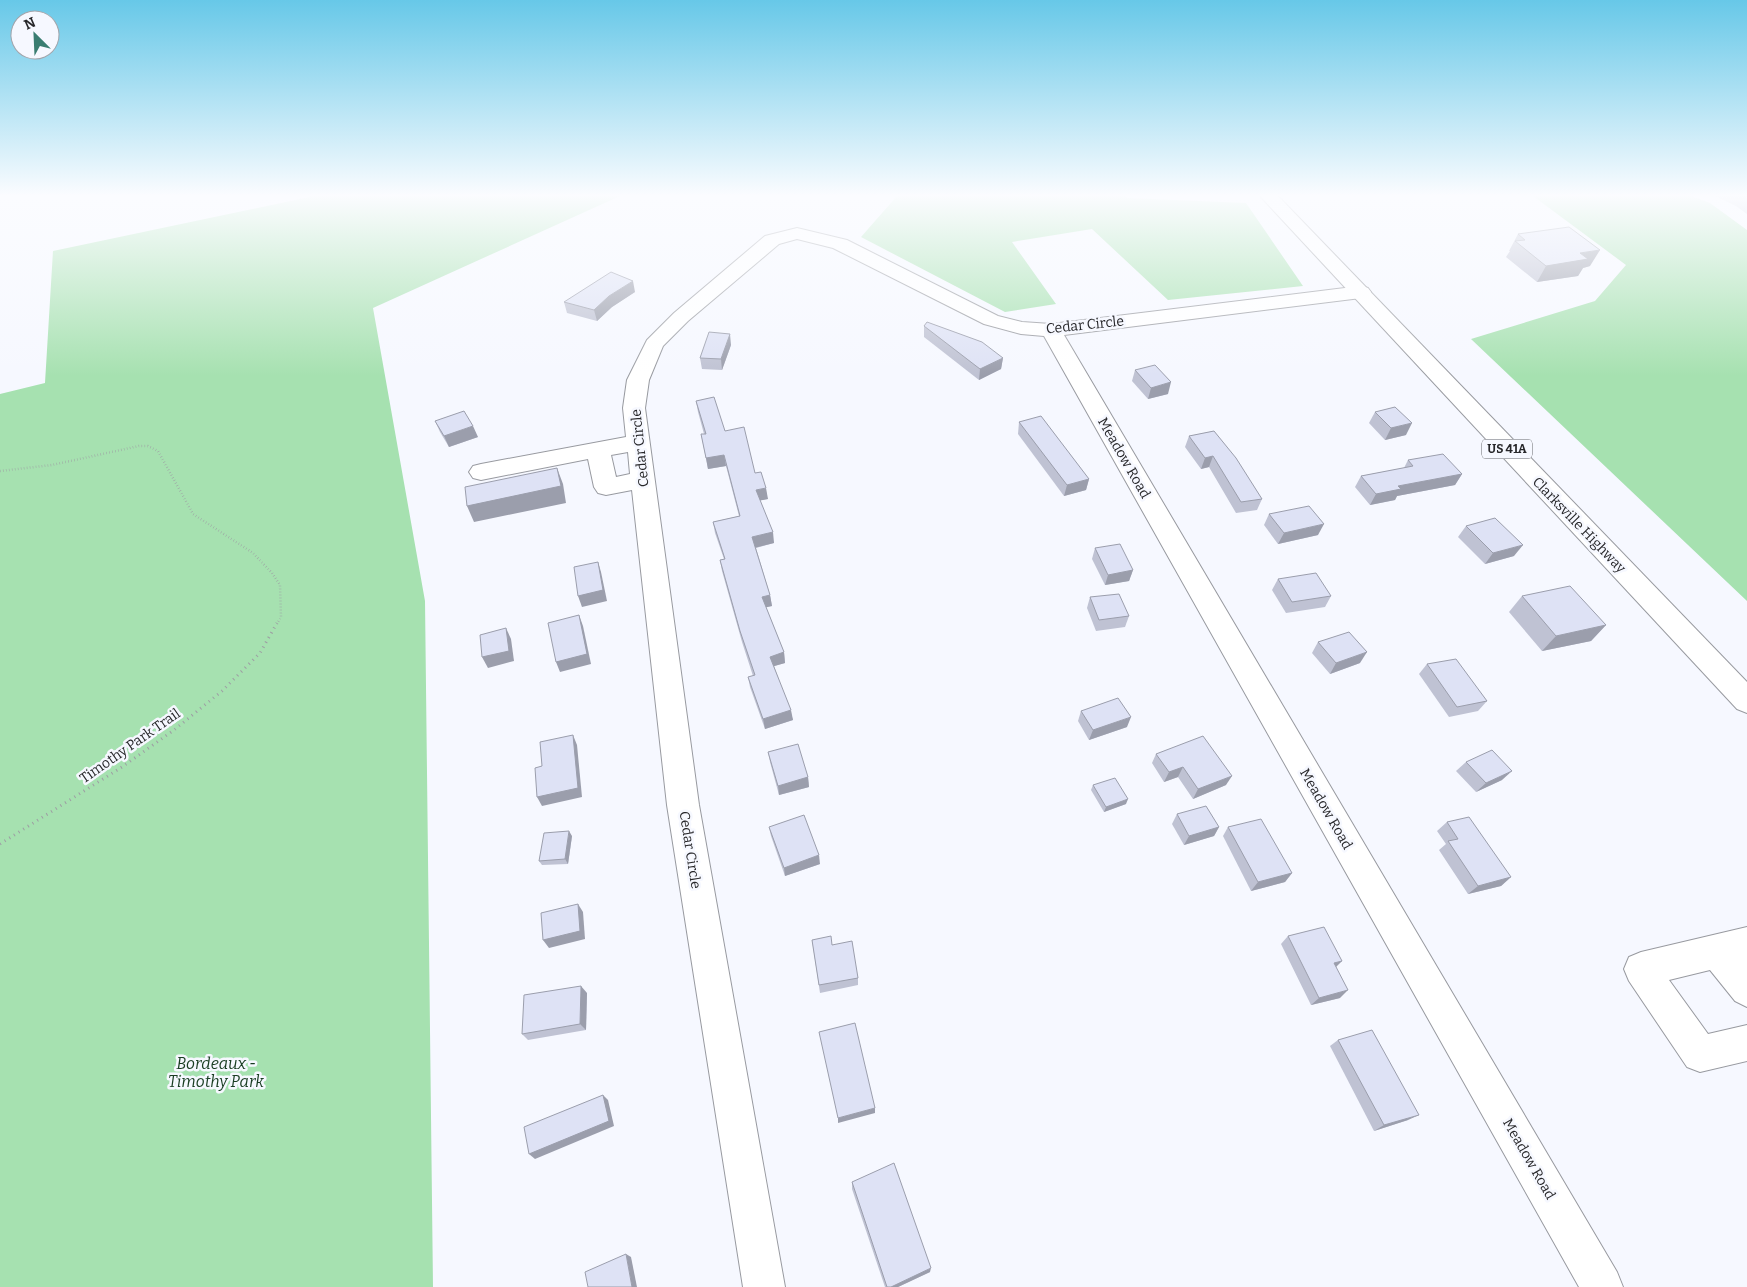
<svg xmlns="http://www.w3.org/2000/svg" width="1747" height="1287" font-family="Bitter,serif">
	<rect width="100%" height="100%" fill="#f6f8ff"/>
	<!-- green -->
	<g fill="#a6e1b0">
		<path d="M314 196H620L373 308 425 601 433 1287H0V394L45 383 53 251Z"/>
		<path d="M897 196H1125L1128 198 1246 203 1303 286 1168 300 1092 229 1012 242 1056 304 1005 312 861 237Z"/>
		<path d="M1533 196H1691L1710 203 1747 230V601L1471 339 1595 301 1626 265Z"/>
	</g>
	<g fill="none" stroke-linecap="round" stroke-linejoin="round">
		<!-- minor casing -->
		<g stroke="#989aa0" stroke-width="2">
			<g id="minor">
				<path d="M797 228 847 240 998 316 1022 322 1051 324 1361 286 1368 288 1371 292 1368 296 1361 298 1064 335 1617 1272 1623 1287H1579L1044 336 1021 334 984 324 833 248 797 239 779 244 688 321 663 346 649 380 645 408 699 805 785 1287H743L667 805 632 490 606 495 598 493 594 487 588 459 481 480 473 478 469 472 473 466 481 464 626 437 623 408 627 380 647 340 674 313 765 236ZM628 452 630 474 616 477 611 455Z"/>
				<path d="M1747 927V1007L1735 1001 1710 970 1669 980 1708 1034 1747 1025V1061L1700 1072 1687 1067 1629 981 1624 969 1629 957 1641 952Z"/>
			</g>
		</g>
		<!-- major casing -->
		<g stroke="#989aa0" stroke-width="2">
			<path id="major" d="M1260 196H1278L1747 682V713L1737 709Z"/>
		</g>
		<!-- path-far1 -->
		<path stroke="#9d9ea3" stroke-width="2.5" stroke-dasharray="0.5 2.5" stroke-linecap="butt" d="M0 471 52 465 139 446H148L158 451 193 514 253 553 272 573 280 585 281 617 277 624"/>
		<!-- path -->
		<path stroke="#9d9ea3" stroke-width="3" stroke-dasharray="1 4.5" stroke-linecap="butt" d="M0 844 122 767 174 730 222 691 260 653 277 623"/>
		<!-- minor -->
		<use href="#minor" fill="#fff" fill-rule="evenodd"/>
		<!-- major -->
		<use href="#major" fill="#fff" fill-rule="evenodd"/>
	</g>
	<!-- wall -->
	<g fill="#bfc2d3">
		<path d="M1715 196H1747V214L1736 206Z"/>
		<path d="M1518 234 1590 266 1583 268 1578 276 1537 282 1506 257 1510 251H1509Z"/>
		<path d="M635 292 612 307 597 321 567 313 564 302Z"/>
		<path d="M924 326 1003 358 1001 369 979 380 924 337Z"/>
		<path d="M731 345 722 370 702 369 700 358Z"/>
		<path d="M1135 370 1168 394 1148 399 1132 381Z"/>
		<path d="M696 401 725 431 755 473 768 499 760 500 774 543 756 548 770 595 772 606 766 607 784 652 785 663 774 666 793 720 765 729 750 687 748 677 753 676 742 642 722 571 720 560 724 559 715 533 713 522 739 516 726 466 708 469 701 434H704L698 412Z"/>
		<path d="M1375 412 1406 435 1385 440 1369 423Z"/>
		<path d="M435 421 478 437 449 447 440 432Z"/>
		<path d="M1019 422 1089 479 1086 490 1064 496 1018 434Z"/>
		<path d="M1214 431 1262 499 1257 510 1236 513 1209 467 1201 469 1185 447 1189 436Z"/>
		<path d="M1408 460 1462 474 1455 485 1397 496 1395 500 1370 505 1355 487 1361 476 1404 468Z"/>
		<path d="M1269 514 1318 535 1278 544 1264 525Z"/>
		<path d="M1466 526 1514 556 1485 564 1458 537Z"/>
		<path d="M1095 548 1133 570 1129 581 1105 585 1092 559Z"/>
		<path d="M1278 579 1331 596 1325 607 1286 613 1272 590Z"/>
		<path d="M1522 596 1606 625 1591 641 1542 651 1509 612Z"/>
		<path d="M1090 597 1129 616 1125 627 1096 631 1087 608Z"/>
		<path d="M1318 642 1360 663 1330 674 1312 653Z"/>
		<path d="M1427 664 1487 701 1478 711 1449 717 1419 674Z"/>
		<path d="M1081 711 1127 727 1089 740 1078 721Z"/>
		<path d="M768 752 808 777 809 787 779 795 770 762Z"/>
		<path d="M1156 754 1226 785 1193 799 1178 777 1164 782 1152 763Z"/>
		<path d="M1466 762 1502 780 1476 792 1456 771Z"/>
		<path d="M1093 785 1126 804 1104 812 1091 790Z"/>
		<path d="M1177 814 1219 827 1214 836 1184 845 1172 824Z"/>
		<path d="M1447 822 1511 877 1501 886 1468 894 1439 850 1446 844 1437 831Z"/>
		<path d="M769 827 820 864 785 876 771 836Z"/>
		<path d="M1228 827 1292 873 1285 882 1251 891 1223 836Z"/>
		<path d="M572 836 568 864 542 865 539 861Z"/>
		<path d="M1288 936 1342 961 1336 966 1340 998 1311 1005 1281 944Z"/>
		<path d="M812 940 858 978V985L820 993Z"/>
		<path d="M587 993 586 1030 528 1040 522 1034Z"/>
		<path d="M1338 1040 1408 1120 1374 1131 1330 1046Z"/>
		<path d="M852 1182 930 1272 898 1287H885L852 1189Z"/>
	</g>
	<!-- shaded-wall -->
	<g fill="#9b9eac">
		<path d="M1600 250 1590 266 1583 268 1578 276 1537 282 1546 266 1580 253Z"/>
		<path d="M633 281 635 292 612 307 597 321 594 310 609 296Z"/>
		<path d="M730 334 731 345 722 370 721 359Z"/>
		<path d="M1003 358 1001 369 979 380 980 369Z"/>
		<path d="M1171 382 1168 394 1148 399 1151 388Z"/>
		<path d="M1412 423 1406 435 1385 440 1391 428Z"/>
		<path d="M473 426 478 437 449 447 444 436Z"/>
		<path d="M724 455 726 466 708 469 706 458Z"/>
		<path d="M1213 456 1209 467 1201 469 1205 458Z"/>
		<path d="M557 468 563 484 566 503 474 522 467 506Z"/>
		<path d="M1462 474 1455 485 1397 496 1395 500 1370 505 1376 494 1398 486Z"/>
		<path d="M1089 479 1086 490 1064 496 1067 485Z"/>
		<path d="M766 488 768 499 758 501 756 490Z"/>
		<path d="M1324 524 1318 535 1278 544 1284 533Z"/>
		<path d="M773 532 774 543 754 548 752 537Z"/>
		<path d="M1523 545 1514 556 1485 564 1493 553Z"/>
		<path d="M598 562 601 572 607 601 582 607 578 596Z"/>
		<path d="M1133 570 1129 581 1105 585 1108 575Z"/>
		<path d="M770 595 772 606 763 608 762 597Z"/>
		<path d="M579 615 583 626 591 664 560 672 556 662Z"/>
		<path d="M1606 625 1591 641 1542 651 1556 636Z"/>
		<path d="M506 628 511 639 514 661 488 668 482 657Z"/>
		<path d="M784 652 785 663 771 667 770 657Z"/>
		<path d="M1367 652 1360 663 1330 674 1336 663Z"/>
		<path d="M791 710 793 720 765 729 763 719Z"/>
		<path d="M1131 717 1127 727 1089 740 1093 730Z"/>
		<path d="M573 735 577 745 582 797 542 806 537 797Z"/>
		<path d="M1183 767 1178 777 1164 782 1169 772Z"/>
		<path d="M1512 771 1502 780 1476 792 1486 783Z"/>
		<path d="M1232 776 1226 785 1193 799 1198 789Z"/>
		<path d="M808 777 809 787 779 795 778 786Z"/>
		<path d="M1128 799 1126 804 1104 812 1106 807Z"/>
		<path d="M1219 827 1214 836 1184 845 1189 836Z"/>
		<path d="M569 831 572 836 568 864 565 859Z"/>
		<path d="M819 855 820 864 785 876 784 868Z"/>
		<path d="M1292 873 1285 882 1251 891 1258 882Z"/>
		<path d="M1511 877 1501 886 1468 894 1478 886Z"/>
		<path d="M578 904 583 912 585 939 549 948 543 940Z"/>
		<path d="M1342 961 1334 969V963Z"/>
		<path d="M581 986 587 993 586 1030 580 1024Z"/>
		<path d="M1348 990 1340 998 1311 1005 1319 998Z"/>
		<path d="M603 1095 608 1100 614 1126 535 1159 529 1154Z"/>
		<path d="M875 1108V1113L838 1123V1118Z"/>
		<path d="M1419 1115 1408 1120 1374 1131 1384 1125Z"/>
		<path d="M626 1254 631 1257 637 1287H632Z"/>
		<path d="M931 1268 930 1272 898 1287H891Z"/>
	</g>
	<!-- building -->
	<g fill="#dee2f5" stroke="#9b9eac">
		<path d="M1569 227 1600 250 1580 253 1588 259 1546 266 1515 241 1525 240 1518 234Z"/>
		<path d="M611 272 633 281 609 296 594 310 564 302Z"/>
		<path d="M927 322 982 342 1003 358 980 369 924 326Z"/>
		<path d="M709 332 730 334 721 359 700 358Z"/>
		<path d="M1155 365 1171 382 1151 388 1135 370Z"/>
		<path d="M714 397 725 431 744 427 755 473 761 472 766 488 756 490 773 532 752 537 770 595 762 597 784 652 770 657 791 710 763 719 748 677 755 675 740 631 720 560 725 559 713 522 740 516 724 455 706 458 701 434H706L696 401Z"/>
		<path d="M1395 407 1412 423 1391 428 1375 412Z"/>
		<path d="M464 411 473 426 444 436 435 421Z"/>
		<path d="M1041 416 1089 479 1067 485 1019 422Z"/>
		<path d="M1214 431 1236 458 1262 499 1241 502 1213 456 1205 458 1189 436Z"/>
		<path d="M1443 454 1462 474 1398 486 1401 489 1376 494 1361 476 1413 466 1408 460Z"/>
		<path d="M557 468 561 486 467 506 465 487Z"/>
		<path d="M1309 506 1324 524 1284 533 1269 514Z"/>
		<path d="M1495 518 1523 545 1493 553 1466 526Z"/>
		<path d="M1120 544 1133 570 1108 575 1095 548Z"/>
		<path d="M598 562 603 590 578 596 574 567Z"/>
		<path d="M1316 573 1331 596 1292 602 1278 579Z"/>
		<path d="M1570 586 1606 625 1556 636 1522 596Z"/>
		<path d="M1119 594 1129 616 1099 620 1090 597Z"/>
		<path d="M579 615 587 654 556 662 548 623Z"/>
		<path d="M506 628 509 651 482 657 480 635Z"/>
		<path d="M1349 632 1367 652 1336 663 1318 642Z"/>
		<path d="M1456 659 1487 701 1457 707 1427 664Z"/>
		<path d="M1118 698 1131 717 1093 730 1081 711Z"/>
		<path d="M573 735 578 788 537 797 535 768 542 766 540 742Z"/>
		<path d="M1203 736 1232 776 1198 789 1183 767 1169 772 1156 754Z"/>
		<path d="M798 744 808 777 778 786 768 752Z"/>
		<path d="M1492 750 1512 771 1486 783 1466 762Z"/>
		<path d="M1115 778 1128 799 1106 807 1093 785Z"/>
		<path d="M1206 806 1219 827 1189 836 1177 814Z"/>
		<path d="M804 815 819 855 784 868 769 827Z"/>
		<path d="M1469 817 1511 877 1478 886 1448 841 1458 839 1447 822Z"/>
		<path d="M1261 819 1292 873 1258 882 1228 827Z"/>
		<path d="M569 831 565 859 539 861 544 833Z"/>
		<path d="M578 904 580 931 543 940 541 913Z"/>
		<path d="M1324 927 1342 961 1334 963 1348 990 1319 998 1288 936Z"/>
		<path d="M831 936 832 945 852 941 858 978 819 985 812 940Z"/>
		<path d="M581 986 580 1024 522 1034 524 995Z"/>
		<path d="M855 1023 875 1108 838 1118 819 1032Z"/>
		<path d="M1372 1030 1419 1115 1384 1125 1338 1040Z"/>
		<path d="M603 1095 609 1121 529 1154 524 1127Z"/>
		<path d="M894 1163 931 1268 891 1287H887L852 1182Z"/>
		<path d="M626 1254 632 1287H588L585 1272Z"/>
	</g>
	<!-- sky -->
	<linearGradient id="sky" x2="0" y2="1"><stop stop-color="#67c8e8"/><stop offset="0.52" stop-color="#fbfcff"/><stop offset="1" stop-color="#fbfcff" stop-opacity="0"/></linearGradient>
	<rect width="1747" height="376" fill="url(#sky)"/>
	<g text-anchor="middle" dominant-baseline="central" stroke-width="5" stroke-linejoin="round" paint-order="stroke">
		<!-- shield labels -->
		<rect fill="#f6f8ff" stroke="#65666a" stroke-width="1" x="1482" y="439.5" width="50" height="19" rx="4"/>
		<g font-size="12" font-weight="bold" fill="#27272a">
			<text x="1507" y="449">US 41A</text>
		</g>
		<!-- street labels -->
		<g font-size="14" fill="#27272a" stroke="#f6f8ff">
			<text transform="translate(1085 325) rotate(-6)">Cedar Circle</text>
			<text transform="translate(640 448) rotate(-96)">Cedar Circle</text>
			<text transform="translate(1124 458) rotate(60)">Meadow Road</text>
			<text transform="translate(1579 525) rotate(46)">Clarksville Highway</text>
			<text transform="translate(130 746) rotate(-35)">Timothy Park Trail</text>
			<text transform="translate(1326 809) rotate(60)">Meadow Road</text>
			<text transform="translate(690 850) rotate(81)">Cedar Circle</text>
			<text transform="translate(1529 1159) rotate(60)">Meadow Road</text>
		</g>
		<!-- near-park labels -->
		<g font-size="16" font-style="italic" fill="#193d22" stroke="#f6f8ff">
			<text x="216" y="1063">Bordeaux -<tspan x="216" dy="18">Timothy Park</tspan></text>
		</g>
	</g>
	<!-- north arrow -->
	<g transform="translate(35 35) rotate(336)"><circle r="24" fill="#f6f8ff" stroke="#a3a4aa"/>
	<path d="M0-4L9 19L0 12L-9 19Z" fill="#3a7d71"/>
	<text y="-8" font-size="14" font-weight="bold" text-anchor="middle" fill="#27272a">N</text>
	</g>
</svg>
